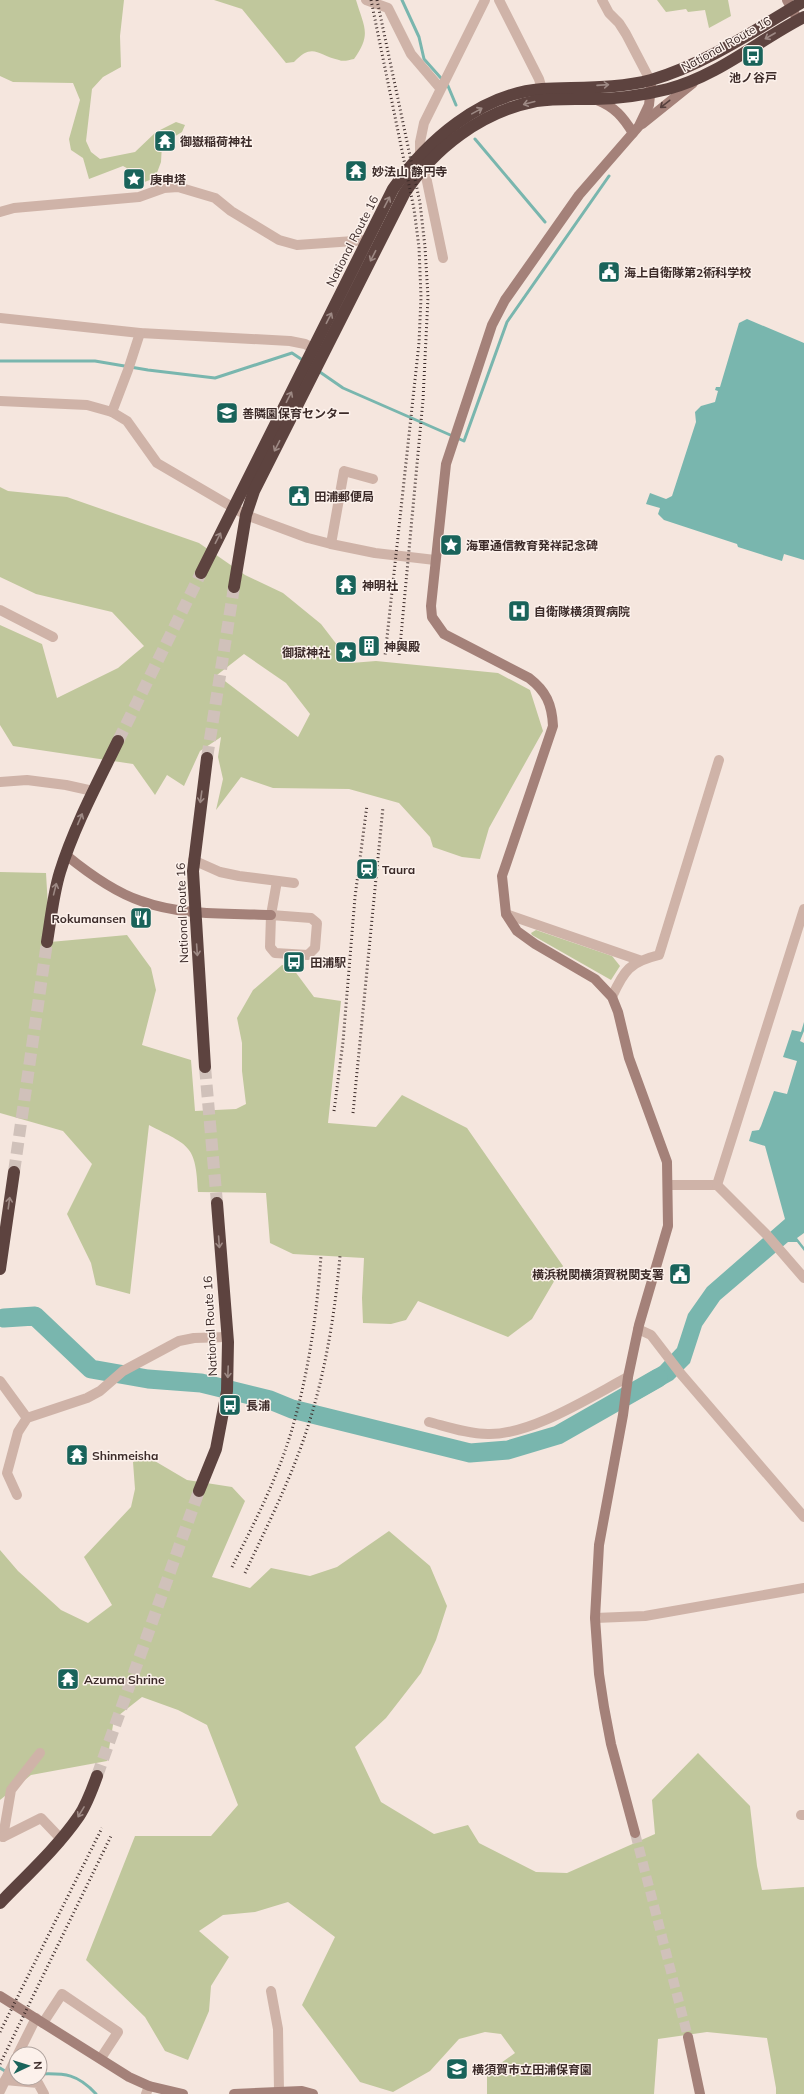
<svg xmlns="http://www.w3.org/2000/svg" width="804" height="2094" font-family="Mulish,'Noto Sans JP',sans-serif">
	<rect width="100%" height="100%" fill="#f5e6de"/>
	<!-- green -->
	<g fill="#c0c79c" fill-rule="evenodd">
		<path d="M0 0H124L120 36 121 67 103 77 92 89 86 141 91 152 100 159 135 152 156 132 176 122 185 125 182 132 162 144 161 162 155 178 134 186 132 171 123 166 89 179 83 158 71 150 69 139 80 100 73 83 13 82 0 76Z"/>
		<path d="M214 0H356C364 27 372 34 354 59 349 60 343 62 339 60 317 55 313 42 294 62L286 63 242 9Z"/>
		<path d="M657 0H728L731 16 709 28 705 10 688 12 686 9 666 12Z"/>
		<path d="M0 487 8 491 67 497 199 543 245 575 283 593 321 624 351 663 376 661 498 673 530 690 543 731 489 828 480 859 462 857 433 847 430 837 399 803 349 789 273 788 241 777 216 810 223 779 218 757 221 737 200 751 184 786 167 775 155 795 133 764 13 746 0 725V625L42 644 57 698 118 668 144 646 112 612 36 594 0 577ZM244 654 286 683 310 714 298 737 217 675Z"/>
		<path d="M0 872 46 873 50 942 127 935 151 968 156 990 142 1045 191 1060 195 1111 236 1109 246 1104 242 1071V1043L237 1018 253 990 282 965 291 966 314 997 341 1001 328 1123 376 1127 402 1095 467 1128 563 1266 532 1319 508 1337 418 1301 406 1320 391 1324 363 1323 362 1298 364 1258 293 1254 270 1243 266 1193 198 1192C196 1144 189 1146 149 1125L130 1294 96 1285 91 1263 67 1214 92 1164 63 1131 0 1113Z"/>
		<path d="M536 930 612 956 620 966 611 980 532 935 531 933Z"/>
		<path d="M148 1457 187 1480 232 1487 245 1501 212 1577 250 1588 271 1568 310 1576 337 1567 389 1531 430 1566 447 1606 436 1640 421 1673 386 1718 355 1747 381 1802 434 1834 468 1825 479 1843 536 1872 567 1873 655 1834 652 1800 698 1753 750 1806 757 1866 762 1890 804 1887V2094H776V2088L767 2038 707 2032 658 2039 654 2094H487V2073L515 2053 501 2034 485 2032 459 2039 430 2071 393 2092 360 2082 302 2005 335 1937 288 1902 255 1912 223 1915 199 1931 229 1957 211 1986 209 2011 188 2060 165 2051 145 2017 86 1960 135 1836H211L238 1805 207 1725 178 1710 142 1697 114 1719 107 1761 31 1775 0 1800V1550L18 1571 61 1610 88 1623 112 1605 84 1557 131 1507 135 1489 133 1462Z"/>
	</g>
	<!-- water -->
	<g fill="#79b6ae">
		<path d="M747 319 804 343V560L784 554 782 561 738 547 737 544 664 520 658 514 660 508 646 504 650 493 666 499 672 496 696 422 695 412 701 406 715 402 718 391 715 390 716 387H720L739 323Z"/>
		<path d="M804 1022V1031L800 1041 804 1043V1233L797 1238 804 1247V1251L797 1242H788L720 1300 702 1326 690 1363 673 1380 634 1402 637 1380 660 1366 677 1348 688 1314 707 1287 785 1219 765 1146 749 1141 752 1131 759 1130 761 1126 774 1091 787 1094 797 1061 783 1057 792 1030 801 1032Z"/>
	</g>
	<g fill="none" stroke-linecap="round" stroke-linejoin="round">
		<!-- stream -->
		<g stroke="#79b6ae" stroke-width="3">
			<path d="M402 0 419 37 424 59 448 86 456 105"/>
			<path d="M475 139 545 222"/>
			<path d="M0 361H95L148 370 215 378 292 353 304 361"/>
			<path d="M317 370 343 388 464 441 507 322 609 176"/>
			<path d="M0 2068 10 2074H16"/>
			<path d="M40 2074C65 2073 78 2074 96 2094"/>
		</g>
		<!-- river -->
		<path stroke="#79b6ae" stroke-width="19" d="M4 1318 35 1316 91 1369 148 1379 201 1383 270 1400 292 1409 470 1453 508 1450 558 1435 658 1378"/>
		<!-- secondary-tunnel -->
		<path stroke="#d0c1ba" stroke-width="10" stroke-dasharray="10 5" stroke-linecap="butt" d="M635 1833 688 2037"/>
		<!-- highway-tunnel -->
		<g stroke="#d0c1ba" stroke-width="12" stroke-dasharray="12 6" stroke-linecap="butt">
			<path d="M118 741 201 573"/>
			<path d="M207 758 234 587"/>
			<path d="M205 1067 217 1203"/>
			<path d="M14 1172 47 942"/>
			<path d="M97 1776 199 1491"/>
		</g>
		<!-- street -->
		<g stroke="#cfb3a8" stroke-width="10">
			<path d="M366 0 388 8 411 54 440 88"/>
			<path d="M499 0 539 79 544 96"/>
			<path d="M602 0 609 13 619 23 626 34 650 80"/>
			<path d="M420 154V142L424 123 485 0"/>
			<path d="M424 167 443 258"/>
			<path d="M0 212 14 208 139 197 164 188 178 187 215 198 231 211 279 240 297 245 368 240"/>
			<path d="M0 318 140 333 290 341 305 344 320 352"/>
			<path d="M0 401 87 405 112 412 127 421 157 463 246 515 308 538 331 544 375 553 435 560"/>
			<path d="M112 412 128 370 140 333"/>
			<path d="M331 544 344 471 373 479"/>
			<path d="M0 610 53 637"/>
			<path d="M0 782 27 780 66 785 93 791"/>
			<path d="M193 860 220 872 239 876 294 883"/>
			<path d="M506 914 639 960"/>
			<path d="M271 915 311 918 317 923 315 948 308 955 275 953 270 947Z"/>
			<path d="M271 915 277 881"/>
			<path d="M612 997C624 970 630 962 659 955L719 760"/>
			<path d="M668 1185H717L766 1234 804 1278"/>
			<path d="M717 1185 804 909"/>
			<path d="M638 1329 651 1335 681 1374 804 1517"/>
			<path d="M0 1381 27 1418"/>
			<path d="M429 1422C448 1427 468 1434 488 1434 531 1435 590 1397 628 1377"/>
			<path d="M17 1495 7 1473 18 1432 27 1418 87 1398 100 1391 123 1371 179 1341 194 1338 227 1337"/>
			<path d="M595 1618 645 1616 804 1588"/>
			<path d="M801 1815H804"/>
			<path d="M3 1837 11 1790 40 1753"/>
			<path d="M3 1837 41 1818 61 1839"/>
			<path d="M271 1991 278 2029 279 2091"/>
			<path d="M43 2023 62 1994 118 2032 101 2058"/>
			<path d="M18 2054 36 2018"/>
			<path d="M5 2080 38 2083 44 2094"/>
			<path d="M0 2091 16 2058"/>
			<path d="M146 2094 149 2086"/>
		</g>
		<!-- secondary -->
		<g stroke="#a48179" stroke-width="10">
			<path d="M787 0 798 20"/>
			<path d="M597 100C615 107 623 117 633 133"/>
			<path d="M642 124 693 83"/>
			<path d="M66 855C88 873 114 892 141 901 182 916 229 913 271 915"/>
			<path d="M635 1833 611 1744 604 1707 599 1674 595 1618 599 1545 623 1415 628 1377 639 1325 668 1226 667 1162 629 1058 618 1012 612 997 595 979 535 944 517 931 506 914 502 876 553 726C552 704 546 691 529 678L444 634 432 617 431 606 446 464 492 325 505 300 579 195 639 126 649 105 651 86"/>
			<path d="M0 1996 129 2077 149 2086 183 2094"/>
			<path d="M688 2037 700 2094"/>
			<path d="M234 2094 302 2091 313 2094"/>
		</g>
		<!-- highway -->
		<g stroke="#5d433f" stroke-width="12">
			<path d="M201 573 393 189C427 141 480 94 542 89 576 87 618 89 651 80 706 64 755 30 804 1"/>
			<path d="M234 587 246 515 254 491 404 194C434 148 481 112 536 101 555 98 575 99 594 99 619 99 644 95 668 89 718 76 759 40 804 17"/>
			<path d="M47 942C51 918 53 895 60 872 74 827 97 784 118 741"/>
			<path d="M205 1067 193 871 207 758"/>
			<path d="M0 1269 14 1172"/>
			<path d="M199 1491 216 1449 227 1391 228 1342 217 1203"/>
			<path d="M0 1903C27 1875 57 1848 79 1816 87 1804 92 1790 97 1776"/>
		</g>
		<!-- rail -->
		<g stroke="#3c2b29" stroke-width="3" stroke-dasharray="1 3" stroke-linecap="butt">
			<path d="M371 0 414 209 419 247 421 297 419 343 385 656"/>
			<path d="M377 0 420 203 425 247 428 297 423 400 399 657"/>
			<path d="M334 1111 343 1042 355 897 367 805"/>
			<path d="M353 1113 383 807"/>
			<path d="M232 1567C257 1518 282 1469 296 1415 310 1363 317 1310 321 1256"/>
			<path d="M245 1573C268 1524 293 1475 309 1423 326 1369 335 1312 340 1256"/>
			<path d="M0 2032 102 1828"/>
			<path d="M0 2064 112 1834"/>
		</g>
	</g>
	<!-- one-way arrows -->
	<defs><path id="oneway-shaft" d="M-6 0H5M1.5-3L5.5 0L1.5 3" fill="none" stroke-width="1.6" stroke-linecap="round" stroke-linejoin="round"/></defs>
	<g stroke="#9d8984">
		<use href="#oneway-shaft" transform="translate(770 36) rotate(150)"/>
		<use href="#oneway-shaft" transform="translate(603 85) rotate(-4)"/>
		<use href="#oneway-shaft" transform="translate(529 103) rotate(165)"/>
		<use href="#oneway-shaft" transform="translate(477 111) rotate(-29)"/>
		<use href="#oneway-shaft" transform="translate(387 202) rotate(-63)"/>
		<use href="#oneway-shaft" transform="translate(373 256) rotate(117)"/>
		<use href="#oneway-shaft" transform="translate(329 318) rotate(-63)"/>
		<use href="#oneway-shaft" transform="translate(289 397) rotate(-63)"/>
		<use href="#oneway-shaft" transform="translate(277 446) rotate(117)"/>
		<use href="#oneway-shaft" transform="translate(218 538) rotate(-63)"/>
		<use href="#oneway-shaft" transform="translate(201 797) rotate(98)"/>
		<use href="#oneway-shaft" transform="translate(80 819) rotate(-67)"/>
		<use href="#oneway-shaft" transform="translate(55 889) rotate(-76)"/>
		<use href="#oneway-shaft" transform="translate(197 950) rotate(86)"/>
		<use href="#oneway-shaft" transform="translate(9 1203) rotate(-82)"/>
		<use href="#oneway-shaft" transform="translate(219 1242) rotate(86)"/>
		<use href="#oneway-shaft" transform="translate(228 1372) rotate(92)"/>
		<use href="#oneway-shaft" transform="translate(81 1812) rotate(121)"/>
	</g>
	<use stroke="#56403d" href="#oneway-shaft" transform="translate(665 104) rotate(142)"/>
	<!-- icons -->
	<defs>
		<g id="bus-square" transform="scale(1.15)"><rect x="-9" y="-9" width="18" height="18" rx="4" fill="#19635a" stroke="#fcf1eb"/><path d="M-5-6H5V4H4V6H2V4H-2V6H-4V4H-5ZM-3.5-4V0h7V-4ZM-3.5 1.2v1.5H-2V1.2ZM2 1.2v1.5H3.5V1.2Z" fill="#fff"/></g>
		<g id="temple-square" transform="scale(1.15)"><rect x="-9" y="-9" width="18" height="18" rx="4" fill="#19635a" stroke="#fcf1eb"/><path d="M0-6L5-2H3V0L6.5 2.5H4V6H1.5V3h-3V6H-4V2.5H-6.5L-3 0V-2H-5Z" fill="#fff"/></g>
		<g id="sight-square" transform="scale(1.15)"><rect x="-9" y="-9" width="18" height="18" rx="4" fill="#19635a" stroke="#fcf1eb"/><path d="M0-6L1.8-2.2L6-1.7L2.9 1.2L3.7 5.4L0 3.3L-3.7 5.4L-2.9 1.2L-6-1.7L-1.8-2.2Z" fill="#fff"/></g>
		<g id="civic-square" transform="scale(1.15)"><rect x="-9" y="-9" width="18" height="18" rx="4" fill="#19635a" stroke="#fcf1eb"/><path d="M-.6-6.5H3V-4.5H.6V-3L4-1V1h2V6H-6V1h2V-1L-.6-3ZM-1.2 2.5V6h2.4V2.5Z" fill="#fff"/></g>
		<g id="school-square" transform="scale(1.15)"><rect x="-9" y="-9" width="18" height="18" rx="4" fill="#19635a" stroke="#fcf1eb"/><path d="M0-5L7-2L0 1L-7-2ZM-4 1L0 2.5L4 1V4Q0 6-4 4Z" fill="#fff"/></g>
		<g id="hospital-square" transform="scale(1.15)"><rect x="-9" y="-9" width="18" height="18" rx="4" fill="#19635a" stroke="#fcf1eb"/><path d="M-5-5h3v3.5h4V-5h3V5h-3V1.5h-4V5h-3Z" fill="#fff"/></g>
		<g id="building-square" transform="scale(1.15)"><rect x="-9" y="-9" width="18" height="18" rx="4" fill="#19635a" stroke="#fcf1eb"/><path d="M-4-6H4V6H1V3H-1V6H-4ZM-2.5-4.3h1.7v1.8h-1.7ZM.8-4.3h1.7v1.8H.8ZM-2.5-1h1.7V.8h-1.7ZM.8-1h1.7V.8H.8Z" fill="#fff"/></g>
		<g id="station-square" transform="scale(1.15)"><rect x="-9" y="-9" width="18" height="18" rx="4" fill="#19635a" stroke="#fcf1eb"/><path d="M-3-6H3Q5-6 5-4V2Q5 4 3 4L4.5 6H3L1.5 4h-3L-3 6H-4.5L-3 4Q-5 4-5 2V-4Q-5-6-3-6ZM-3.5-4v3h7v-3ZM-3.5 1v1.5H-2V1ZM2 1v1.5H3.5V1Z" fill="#fff"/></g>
		<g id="restaurant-square" transform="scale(1.15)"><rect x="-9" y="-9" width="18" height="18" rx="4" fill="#19635a" stroke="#fcf1eb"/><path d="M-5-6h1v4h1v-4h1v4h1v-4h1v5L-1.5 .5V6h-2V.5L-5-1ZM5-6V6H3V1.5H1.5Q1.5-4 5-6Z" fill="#fff"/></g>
	</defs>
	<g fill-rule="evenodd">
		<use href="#bus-square" x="753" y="56"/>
		<use href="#temple-square" x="165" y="141"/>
		<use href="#temple-square" x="356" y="171"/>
		<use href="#sight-square" x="134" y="179"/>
		<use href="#civic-square" x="609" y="272"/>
		<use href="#school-square" x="227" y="413"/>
		<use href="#civic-square" x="299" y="496"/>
		<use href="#sight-square" x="451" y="545"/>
		<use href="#temple-square" x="346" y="585"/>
		<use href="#hospital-square" x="519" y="611"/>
		<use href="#building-square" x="369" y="646"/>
		<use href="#sight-square" x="346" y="652"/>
		<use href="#station-square" x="367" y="869"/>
		<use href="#restaurant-square" x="141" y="918"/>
		<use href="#bus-square" x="294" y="962"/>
		<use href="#civic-square" x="680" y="1274"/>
		<use href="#bus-square" x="230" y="1405"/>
		<use href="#temple-square" x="77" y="1455"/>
		<use href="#temple-square" x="68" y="1679"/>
		<use href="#school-square" x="457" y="2069"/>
	</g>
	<g text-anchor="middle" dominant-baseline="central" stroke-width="3" stroke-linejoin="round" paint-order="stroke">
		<!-- street labels -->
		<g font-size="12" fill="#3c2b29" stroke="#fcf1eb">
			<text transform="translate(726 44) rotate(-29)">National Route 16</text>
			<text transform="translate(352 241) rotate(-63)">National Route 16</text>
			<text transform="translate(182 913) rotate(-92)">National Route 16</text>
			<text transform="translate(210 1326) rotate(-93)">National Route 16</text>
		</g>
		<!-- poi labels -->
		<g font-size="12" font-weight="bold" fill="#3c2b29" stroke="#fcf1eb" text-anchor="start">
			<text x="753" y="77" text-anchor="middle">池ノ谷戸</text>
			<text x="180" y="141">御嶽稲荷神社</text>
			<text x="372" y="171">妙法山 静円寺</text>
			<text x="150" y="179">庚申塔</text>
			<text x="624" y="272">海上自衛隊第2術科学校</text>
			<text x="242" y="413">善隣園保育センター</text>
			<text x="314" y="496">田浦郵便局</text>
			<text x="466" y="545">海軍通信教育発祥記念碑</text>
			<text x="362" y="585">神明社</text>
			<text x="534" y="611">自衛隊横須賀病院</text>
			<text x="384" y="646">神輿殿</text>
			<text x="330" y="652" text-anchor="end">御獄神社</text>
			<text x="382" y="869">Taura</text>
			<text x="126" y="918" text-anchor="end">Rokumansen</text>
			<text x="310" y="962">田浦駅</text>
			<text x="664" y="1274" text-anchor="end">横浜税関横須賀税関支署</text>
			<text x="246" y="1405">長浦</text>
			<text x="92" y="1455">Shinmeisha</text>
			<text x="84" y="1679">Azuma Shrine</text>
			<text x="472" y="2069">横須賀市立田浦保育園</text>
		</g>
	</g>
	<!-- north arrow -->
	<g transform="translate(28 2066) rotate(86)"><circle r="19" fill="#fcf1eb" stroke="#afa29d"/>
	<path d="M0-3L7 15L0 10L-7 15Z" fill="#19635a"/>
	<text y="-6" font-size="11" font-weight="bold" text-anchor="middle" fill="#3c2b29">N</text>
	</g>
</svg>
